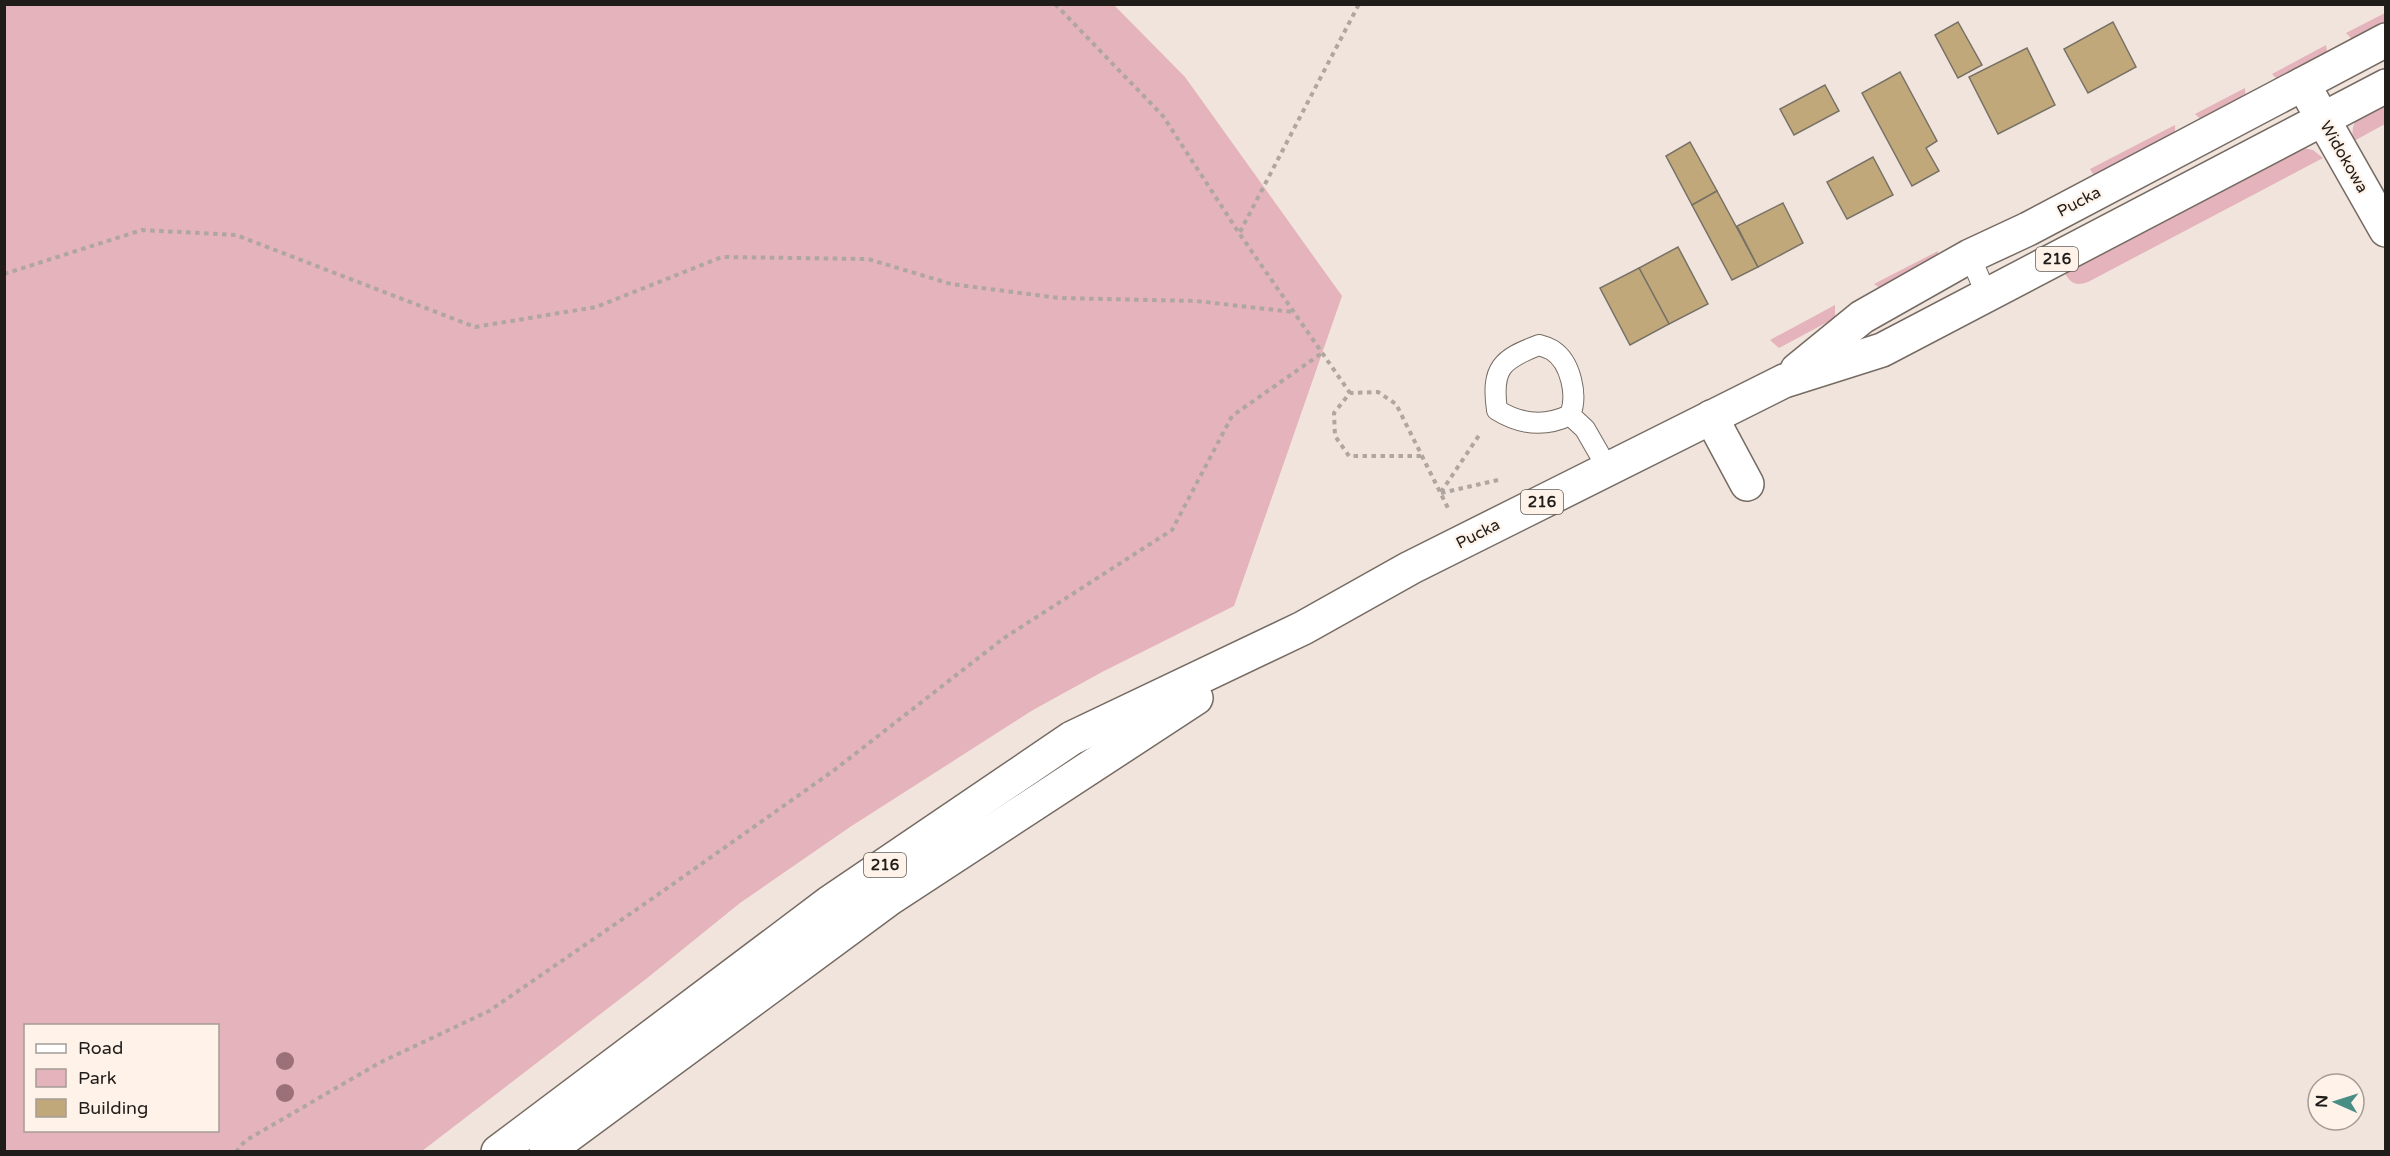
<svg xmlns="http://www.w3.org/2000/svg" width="2390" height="1156" font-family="'Varela Round',sans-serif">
	<rect width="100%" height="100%" fill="#f1e4dc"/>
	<!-- green -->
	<g fill="#e4b3bb" fill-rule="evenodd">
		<path d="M5 4 1114 5 1185 77 1342 296 1234 606 1102 672 1033 710 850 827 740 903 646 979 422 1151H5ZM26 1026H218V1130H26Z"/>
		<path d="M2385 13V27L2356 43 2346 33Z"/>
		<path d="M2326 45 2328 58 2281 83 2272 74Z"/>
		<path d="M2245 88 2246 101 2205 123 2195 114Z"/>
		<path d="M2385 99V124L2354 141C2347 117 2368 111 2385 99Z"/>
		<path d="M2175 125V138L2096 180 2090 169Z"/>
		<path d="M2299 147 2313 150 2323 158 2088 282C2074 287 2069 282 2063 269Z"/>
		<path d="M1938 251 1937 264 1885 291 1874 284Z"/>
		<path d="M1835 305V318L1779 348 1770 340Z"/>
	</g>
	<!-- building -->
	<g fill="#c0a87a" stroke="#777166" stroke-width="1.5">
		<path d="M1958 22 1982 65 1958 78 1935 35Z"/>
		<path d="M2113 22 2136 67 2088 93 2064 49Z"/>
		<path d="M2027 48 2055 105 1998 134 1969 77Z"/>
		<path d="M1900 72 1937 141 1926 148 1939 171 1912 186 1862 93Z"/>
		<path d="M1825 85 1839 111 1794 135 1780 109Z"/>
		<path d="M1690 142 1717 191 1692 205 1666 156Z"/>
		<path d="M1873 157 1893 195 1847 219 1827 182Z"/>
		<path d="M1717 191 1758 267 1732 280 1692 205Z"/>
		<path d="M1783 203 1803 243 1758 267 1737 226Z"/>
		<path d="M1678 247 1708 304 1669 324 1639 268Z"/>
		<path d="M1639 268 1669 324 1630 345 1600 288Z"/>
	</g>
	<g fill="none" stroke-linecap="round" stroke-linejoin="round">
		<!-- lane casing -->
		<g stroke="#756b63" stroke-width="22">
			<g id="lane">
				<path d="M1970 256 1987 296"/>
				<path d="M1570 415C1545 427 1521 425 1497 410 1491 368 1502 359 1539 345 1543 346 1548 348 1552 350 1571 362 1578 396 1570 415L1585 429 1608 469"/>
			</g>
		</g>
		<!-- street casing -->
		<g stroke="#756b63" stroke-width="36">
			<g id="street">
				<path d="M2303 84 2386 230"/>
				<path d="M1711 417 1747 484"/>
			</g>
		</g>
		<!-- primary casing -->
		<g stroke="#756b63" stroke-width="36">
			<g id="primary">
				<path d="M1797 370 1862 317 1970 256 2028 229 2386 40"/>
				<path d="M498 1152 829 903 1072 738 1303 628 1410 568 1784 381 1882 350 2386 86"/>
				<path d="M546 1152 889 899 1196 698"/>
			</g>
		</g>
		<!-- path -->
		<g stroke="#b0a6a0" stroke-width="4" stroke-dasharray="4.5 4.5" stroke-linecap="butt">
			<path d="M1055 4 1163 116 1239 233 1350 393"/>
			<path d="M1240 232 1359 4"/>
			<path d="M4 274 142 230 236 235 475 327 596 307 722 257 868 259 951 284 1059 298 1196 301 1294 312"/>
			<path d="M1421 456H1349L1335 436 1334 413 1350 393 1378 392 1396 404 1448 508"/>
			<path d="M1441 492 1480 434"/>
			<path d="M1441 493 1498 480"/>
			<path d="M236 1152 245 1141 379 1063 489 1011 656 896 833 771 1004 638 1172 530 1232 416 1322 353"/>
		</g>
		<!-- lane -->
		<use href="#lane" stroke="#fff" stroke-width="20"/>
		<!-- street -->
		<use href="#street" stroke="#fff" stroke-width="33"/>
		<!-- primary -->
		<use href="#primary" stroke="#fff" stroke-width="33"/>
	</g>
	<!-- trees -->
	<g fill="#9b7078">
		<circle cx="285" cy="1061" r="9"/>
		<circle cx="285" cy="1093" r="9"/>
	</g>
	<g text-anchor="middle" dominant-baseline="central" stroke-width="4.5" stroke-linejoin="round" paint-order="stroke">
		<!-- shield labels -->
		<g fill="#fef2e9" stroke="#635c57" stroke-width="1.5">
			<rect x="2036" y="247" width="42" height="24" rx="4.5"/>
			<rect x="1521" y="490" width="42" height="24" rx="4.5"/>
			<rect x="864" y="853" width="42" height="24" rx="4.5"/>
		</g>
		<g font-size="15" font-weight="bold" fill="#201c19">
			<text x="2057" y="259">216</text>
			<text x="1542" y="502">216</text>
			<text x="885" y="865">216</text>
		</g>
		<!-- street labels -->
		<g font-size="16" fill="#201c19" stroke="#fef2e9">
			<text transform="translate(2344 157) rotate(60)">Widokowa</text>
			<text transform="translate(2079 202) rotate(-28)">Pucka</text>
			<text transform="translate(1478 534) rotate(-27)">Pucka</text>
		</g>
	</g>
	<!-- border -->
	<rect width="2390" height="1156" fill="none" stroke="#201c19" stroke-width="12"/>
	<!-- legend -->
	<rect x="24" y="1024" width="195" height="108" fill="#fef2e9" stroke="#a59c96" stroke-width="1.5"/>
	<rect x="36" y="1044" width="30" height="9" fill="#ffffff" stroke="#a59c96" stroke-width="1.5"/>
	<text x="78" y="1054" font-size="18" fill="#201c19">Road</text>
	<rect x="36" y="1069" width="30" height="18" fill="#e4b3bb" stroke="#a59c96" stroke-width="1.5"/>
	<text x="78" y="1084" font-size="18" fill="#201c19">Park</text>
	<rect x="36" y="1099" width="30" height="18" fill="#c0a87a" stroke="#a59c96" stroke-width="1.5"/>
	<text x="78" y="1114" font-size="18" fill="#201c19">Building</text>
	<!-- north arrow -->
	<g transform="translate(2336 1102) rotate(273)"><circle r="28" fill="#fef2e9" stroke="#a59c96" stroke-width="1.5"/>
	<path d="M0-4.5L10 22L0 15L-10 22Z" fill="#488e85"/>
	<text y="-9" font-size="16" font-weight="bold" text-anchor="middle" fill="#201c19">N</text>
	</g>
</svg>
